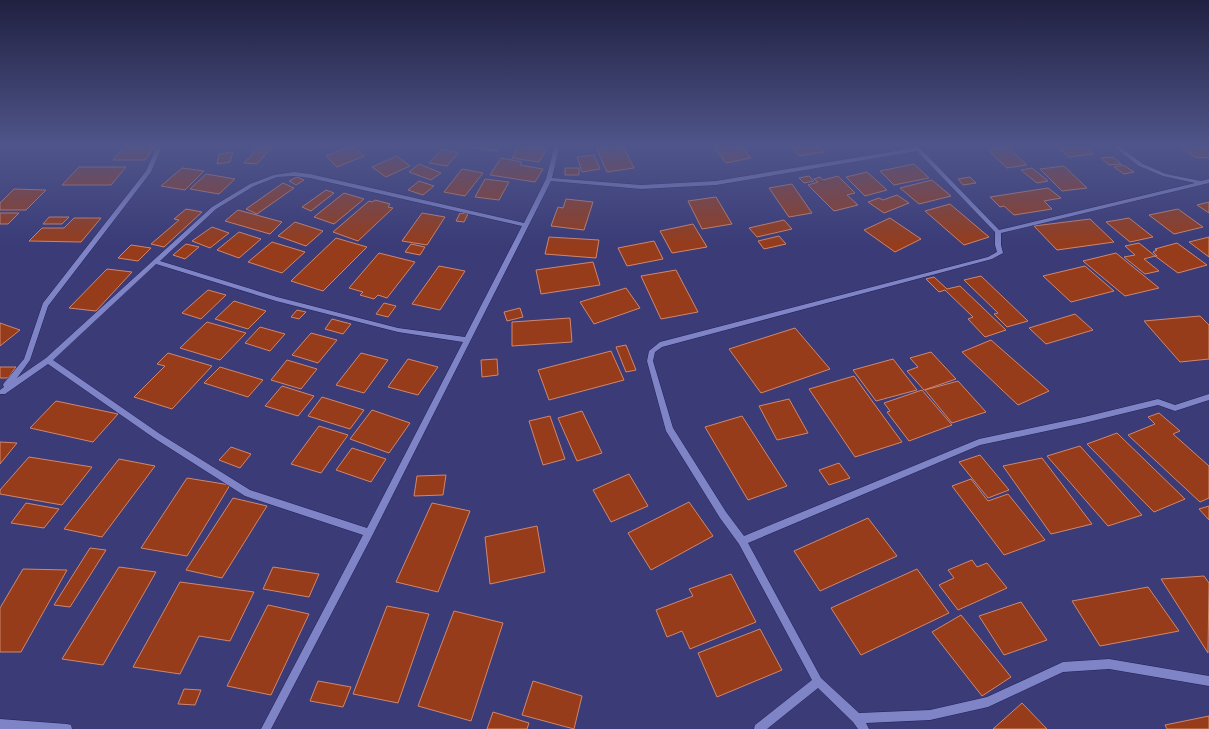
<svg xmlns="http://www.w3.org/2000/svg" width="1209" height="729" font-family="Quicksand,sans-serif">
	<rect width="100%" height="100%" fill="#3a3b77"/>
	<!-- building -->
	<g fill="#963c1a" stroke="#d1866c">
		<path d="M262 144H275L257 164 244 163Z"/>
		<path d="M472 144H502L497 151 470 147Z"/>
		<path d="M520 144 547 148 539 162 512 158Z"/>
		<path d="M622 144 634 168 607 172 596 147Z"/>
		<path d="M712 144H739L751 158 726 163Z"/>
		<path d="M790 144H818L824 152 799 156Z"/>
		<path d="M1054 144H1082L1093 154 1069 157Z"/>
		<path d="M1178 144H1202L1209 150V158L1195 157Z"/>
		<path d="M156 145 145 160H113L125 146Z"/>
		<path d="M352 146 364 156 337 167 326 156Z"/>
		<path d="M1007 147 1027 165 1007 168 988 150Z"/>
		<path d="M442 149 458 153 447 166 429 163Z"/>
		<path d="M233 152 230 162 217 164 219 154Z"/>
		<path d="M594 155 600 169 582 172 577 157Z"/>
		<path d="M397 156 410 166 386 177 372 167Z"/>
		<path d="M1113 157 1121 164 1109 165 1101 158Z"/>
		<path d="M501 158 522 162 520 165 543 169 535 182 490 175Z"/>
		<path d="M419 164 441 173 431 180 409 172Z"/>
		<path d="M914 164 929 178 894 185 880 171Z"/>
		<path d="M1123 165 1134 172 1124 174 1114 167Z"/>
		<path d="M1064 166 1087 188 1062 191 1040 169Z"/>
		<path d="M79 167H126L111 185H62Z"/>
		<path d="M182 168 204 171 185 190 161 186Z"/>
		<rect x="565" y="168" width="14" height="7"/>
		<path d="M1032 168 1048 181 1037 183 1021 170Z"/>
		<path d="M462 169 483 173 465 196 444 192Z"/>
		<path d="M867 172 887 190 865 196 846 177Z"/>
		<path d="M206 174 235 179 219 194 190 189Z"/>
		<path d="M809 176 814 181 804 183 799 178Z"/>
		<path d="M838 176 855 193 847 195 858 205 834 211 808 185 818 182 814 179 820 177 823 180Z"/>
		<path d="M297 177 304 180 296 185 289 181Z"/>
		<path d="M970 177 976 183 963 185 958 179Z"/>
		<path d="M485 179 509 182 499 200 475 197Z"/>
		<path d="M932 180 951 196 919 204 900 188Z"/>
		<path d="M419 181 434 186 423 195 408 190Z"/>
		<path d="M283 183 294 188 257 214 246 209Z"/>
		<path d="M792 184 812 213 789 217 769 188Z"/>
		<path d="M1048 188 1061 198 1044 201 1052 209 1014 215 1004 206 1000 207 990 197Z"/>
		<path d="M14 189 46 190 26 210H0V203Z"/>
		<path d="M326 190 334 193 311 211 302 207Z"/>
		<path d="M344 193 364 199 334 224 314 217Z"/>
		<path d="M897 195 909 203 884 213 868 202 879 198 883 200Z"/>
		<path d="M716 197 732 224 702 229 688 201Z"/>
		<path d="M566 199 593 202 584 230 551 226 558 207 563 208Z"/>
		<path d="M375 200 390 204 388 207 393 208 358 241 333 232 369 201 372 202Z"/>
		<path d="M1209 202V213L1197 205Z"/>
		<path d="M950 204 989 237 964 245 925 211Z"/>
		<path d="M186 209 202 212 164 247 151 244 179 220 174 219Z"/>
		<path d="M1178 209 1203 227 1174 234 1149 215Z"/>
		<path d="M238 210 282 222 270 234 225 221Z"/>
		<path d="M0 213H19L8 224H0Z"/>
		<path d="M422 213 445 217 427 245 402 241Z"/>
		<path d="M460 213 468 214 464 222 456 221Z"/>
		<path d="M49 217H69L62 224H43Z"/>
		<path d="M74 218H101L81 242 29 241 42 228H64Z"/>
		<path d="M890 218 921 239 895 252 864 230Z"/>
		<path d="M1129 218 1153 237 1130 242 1106 222Z"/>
		<path d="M1090 219 1114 242 1057 250 1034 226Z"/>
		<path d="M784 220 792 229 757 237 749 228Z"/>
		<path d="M295 222 323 231 306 246 278 236Z"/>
		<path d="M693 224 707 247 672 253 660 231Z"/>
		<path d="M212 227 229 233 210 248 192 241Z"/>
		<path d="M239 232 261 239 239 258 217 250Z"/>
		<path d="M779 236 786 244 764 249 758 241Z"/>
		<path d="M549 237 599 240 596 258 545 254Z"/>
		<path d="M1209 237V257L1189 242Z"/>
		<path d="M336 238 367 247 323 291 291 281Z"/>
		<path d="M654 241 663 259 627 266 618 248Z"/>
		<path d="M272 242 305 252 282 273 248 262Z"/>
		<path d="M1139 243 1155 256 1144 259 1159 271 1145 274 1124 257 1135 255 1125 246Z"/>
		<path d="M1177 243 1207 265 1178 273 1155 256H1157L1153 252 1157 250 1155 249Z"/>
		<path d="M186 244 199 247 185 259 173 255Z"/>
		<path d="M411 244 425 247 420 255 405 252Z"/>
		<path d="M131 245 151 248 138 261 118 258Z"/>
		<path d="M379 253 415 262 387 298 378 295 374 299 360 295 363 292 349 288Z"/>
		<path d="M1116 253 1159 288 1125 296 1083 261Z"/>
		<path d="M593 262 600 285 541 294 536 270Z"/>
		<path d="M439 266 465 271 440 310 412 304Z"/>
		<path d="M1085 266 1114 291 1071 302 1043 276Z"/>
		<path d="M107 269 132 272 96 311 69 308Z"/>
		<path d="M676 270 698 312 661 319 641 276Z"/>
		<path d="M981 276 1028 321 1007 327 994 314 998 313 964 280Z"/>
		<path d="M934 277 947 289 960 286 1006 330 985 337 968 319 973 317 945 290 939 292 926 279Z"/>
		<path d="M626 288 640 308 594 324 580 302Z"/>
		<path d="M208 290 226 295 201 319 182 313Z"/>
		<path d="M234 301 266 311 248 329 215 319Z"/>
		<path d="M384 303 396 306 388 317 376 314Z"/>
		<path d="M520 308 523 317 507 321 504 312Z"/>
		<path d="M297 310 306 312 299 319 291 317Z"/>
		<path d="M1075 314 1093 330 1046 344 1029 328Z"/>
		<path d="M1200 316 1209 325V359L1180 362 1144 321Z"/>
		<path d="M570 318 572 342 512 346V322Z"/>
		<path d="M332 319 351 324 343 334 325 329Z"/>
		<path d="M207 322 246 333 220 360 180 348Z"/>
		<path d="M0 323 20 330 0 346Z"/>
		<path d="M260 327 285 334 270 351 245 343Z"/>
		<path d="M795 328 830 369 761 393 729 349Z"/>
		<path d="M311 333 337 340 318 363 292 355Z"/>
		<path d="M991 340 1049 391 1018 405 962 352Z"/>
		<path d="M626 345 636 370 626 372 616 347Z"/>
		<path d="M611 351 624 380 549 400 538 370Z"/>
		<path d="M931 352 956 379 924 390 907 371 918 367 910 358Z"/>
		<path d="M168 353 212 366 172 409 134 397 165 366 157 364Z"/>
		<path d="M361 353 388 360 364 393 336 385Z"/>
		<path d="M408 359 438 367 418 395 388 387Z"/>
		<path d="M497 359 498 375 482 377 481 360Z"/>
		<path d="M893 359 917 390 876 401 853 370Z"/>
		<path d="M287 360 317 369 301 389 271 380Z"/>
		<path d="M0 367H16L8 378H0Z"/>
		<path d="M220 367 263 380 248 397 204 383Z"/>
		<path d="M854 376 875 405 902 442 855 457 809 389Z"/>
		<path d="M958 381 986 412 952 423 925 390Z"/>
		<path d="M282 386 314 396 298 416 265 406Z"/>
		<path d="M922 390 952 425 909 441 887 412 890 411 884 403Z"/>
		<path d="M322 397 364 410 350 429 308 416Z"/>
		<path d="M789 399 808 433 777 440 759 406Z"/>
		<path d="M56 401 118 414 93 442 30 428Z"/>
		<path d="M372 410 410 423 389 453 350 439Z"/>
		<path d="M582 411 602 453 577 461 558 418Z"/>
		<path d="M1159 413 1180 431 1173 434 1209 466V498L1200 502 1128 435 1155 424 1148 417Z"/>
		<path d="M550 416 565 459 543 465 529 421Z"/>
		<path d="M742 416 787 486 748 500 705 427Z"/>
		<path d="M319 426 348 435 321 473 291 464Z"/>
		<path d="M1117 433 1185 499 1154 512 1087 444Z"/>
		<path d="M0 442 17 443 0 464Z"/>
		<path d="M1080 446 1142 515 1108 526 1047 456Z"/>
		<path d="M231 447 251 454 240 468 219 460Z"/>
		<path d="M352 448 386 459 371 482 336 470Z"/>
		<path d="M980 455 1009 490 988 498 959 462Z"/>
		<path d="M29 457 92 467 62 505 0 494V490Z"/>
		<path d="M1042 458 1092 524 1051 534 1003 466Z"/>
		<path d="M119 459 155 466 102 537 64 529Z"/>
		<path d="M839 463 850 478 829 485 819 470Z"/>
		<path d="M629 474 648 506 611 522 593 490Z"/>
		<path d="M446 475 443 495 414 496 417 476Z"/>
		<path d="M187 478 230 485 187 556 141 548Z"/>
		<path d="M971 479 988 501 1008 494 1045 540 1004 555 952 486Z"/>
		<path d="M233 498 267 506 222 578 186 570Z"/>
		<path d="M689 502 713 536 651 570 628 533Z"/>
		<path d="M26 503 59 509 44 528 11 523Z"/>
		<path d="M432 503 470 511 438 592 396 582Z"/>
		<path d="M1209 506V520L1199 509Z"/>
		<path d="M868 518 897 556 820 591 794 551Z"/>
		<path d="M537 526 545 572 490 584 485 537Z"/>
		<path d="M90 548 106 550 70 607 54 605Z"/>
		<path d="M972 560 977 567 987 563 1007 588 958 610 939 585 954 578 948 570Z"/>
		<path d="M119 567 156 572 103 665 62 659Z"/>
		<path d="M273 567 319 574 309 597 263 589Z"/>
		<path d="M23 569 67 570 21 652H0V608Z"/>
		<path d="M917 569 949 613 861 655 831 608Z"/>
		<path d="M731 574 756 622 690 649 682 631 667 637 656 610 693 596 689 589Z"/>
		<path d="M1204 576 1209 583 1208 653 1161 579Z"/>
		<path d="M180 582 254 592 230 641 199 636 180 674 133 667Z"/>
		<path d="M1148 587 1179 631 1100 646 1072 601Z"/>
		<path d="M1021 602 1047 640 1004 655 979 616Z"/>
		<path d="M268 605 309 614 271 695 227 686Z"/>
		<path d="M387 606 429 614 398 703 353 694Z"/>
		<path d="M454 611 503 623 471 721 418 706Z"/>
		<path d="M961 615 1011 677 982 696 932 632Z"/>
		<path d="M760 629 782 670 717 697 698 653Z"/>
		<path d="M318 681 351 687 343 707 310 701Z"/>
		<path d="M533 681 582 696 574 729 522 715Z"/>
		<path d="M184 689 201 690 195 705 178 704Z"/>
		<path d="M1022 703 1047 729H993Z"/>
		<path d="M493 712 529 723 527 729H487Z"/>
		<path d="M1209 716V729H1167L1165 725Z"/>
	</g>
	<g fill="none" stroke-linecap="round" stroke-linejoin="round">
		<!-- minor casing -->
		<g stroke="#222059" stroke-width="1">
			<g id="minor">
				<path d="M158 144H163L151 172 48 306 30 360 17 378 46 358 212 207 250 184 274 175 294 172 310 174 524 223 546 179 555 144H560L552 178 641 185 716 181 914 148 911 144H916L999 230 1195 183 1163 176 1139 166 1110 144H1116L1143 164 1166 174 1201 181 1209 179V183L1001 233V245L1003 253 992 259 662 347 655 352 653 361 673 428 726 512 744 536 979 439 1084 417 1158 399 1175 405 1209 394V400L1175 411 1158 405 1084 423 980 445 748 543 821 678 859 713 930 710 987 697 1063 662 1109 659 1209 676V686L1109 669 1063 672 988 707 930 720 866 723 869 729H858L853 722 818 688 767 729H754L755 725 812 680 739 544 720 518 666 431 647 361 649 351 660 342 988 257 997 252 995 245V232L917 151 716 185 641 189 551 181 372 536 271 729H261L363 535 245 496 154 438 48 364 5 394H0V390L4 387 3 385 4 383 24 359 43 303 146 171ZM294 176 310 178 522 226 465 337 398 328 277 297 160 261 216 209 254 186 277 177ZM156 264 276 301 398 332 463 342 367 528 250 490 160 434 53 360Z"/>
				<path d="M0 719 67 724 71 725 72 729H0Z"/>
			</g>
		</g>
		<!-- minor -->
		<use href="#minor" fill="#7f84c7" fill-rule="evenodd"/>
	</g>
	<!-- sky -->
	<linearGradient id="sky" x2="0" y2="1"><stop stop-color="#202041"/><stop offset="0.59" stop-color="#4f558a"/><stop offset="1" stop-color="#4f558a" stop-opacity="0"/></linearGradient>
	<rect width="1209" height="246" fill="url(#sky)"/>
</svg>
